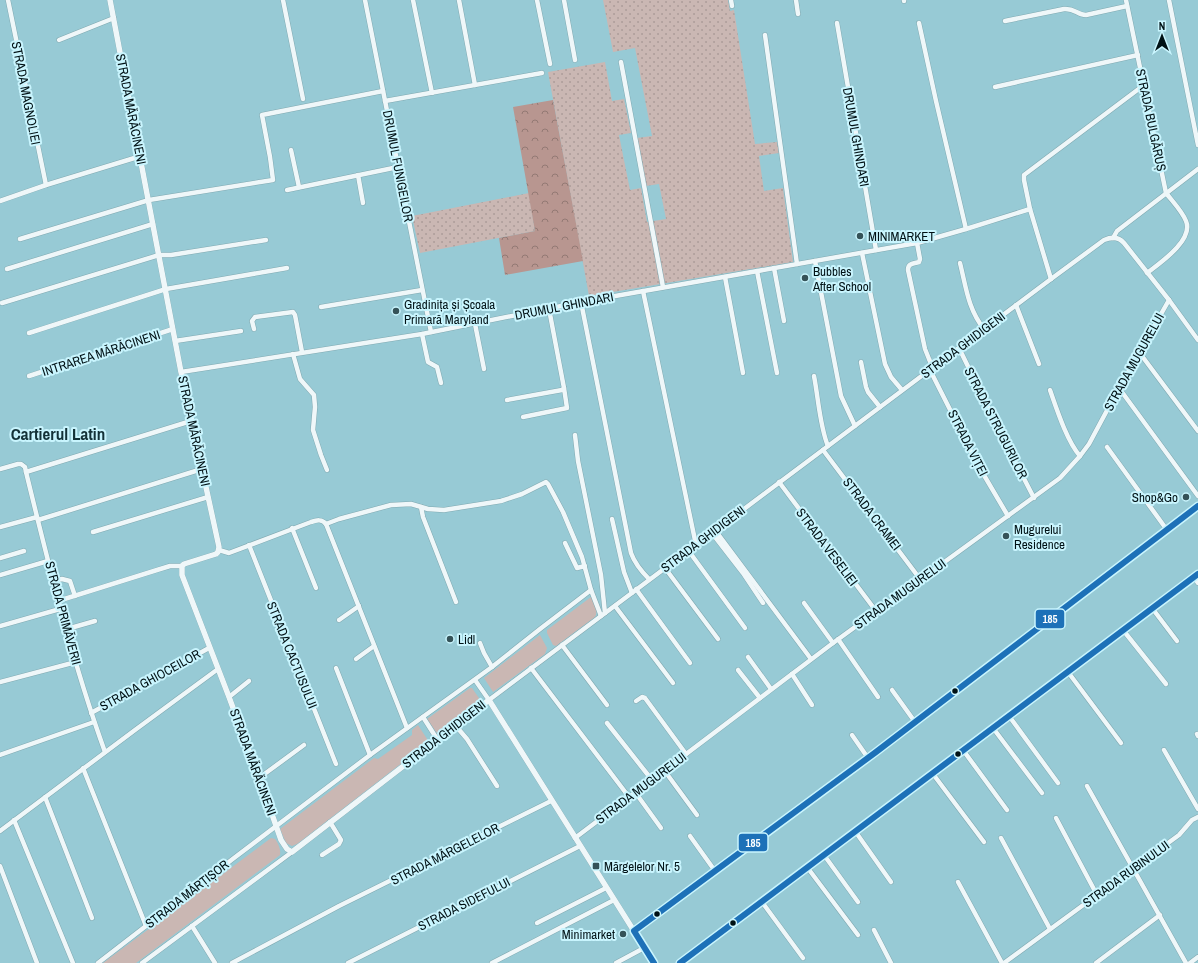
<svg xmlns="http://www.w3.org/2000/svg" width="1198" height="963" font-family="'Archivo Narrow',sans-serif">
	<defs>
		<pattern id="grass-dots" width="8" height="8" patternUnits="userSpaceOnUse"><rect width="8" height="8" fill="#cab7b3"/><path d="M2 2h.1M6 6h.1" fill="none" stroke="#ac9c99" stroke-width="1.8" stroke-linecap="round"/></pattern>
		<pattern id="forest-crowns" width="20" height="18" patternUnits="userSpaceOnUse"><rect width="20" height="18" fill="#b89690"/><path d="M2 6a3 3 0 1 1 6 0M12 15a3 3 0 1 1 6 0" fill="none" stroke="#937974"/></pattern>
	</defs>
	<rect width="100%" height="100%" fill="#97cad5"/>
	<!-- grass -->
	<g fill="url(#grass-dots)">
		<path d="M603 0H728L730 11 734 10 755 144 777 142 779 153 759 156 764 191 783 188 793 262 589 296 548 72 605 62 612 101 624 99 631 133 619 135 630 190 641 188 647 222 666 219 659 184 646 186 637 138 652 136 635 48 613 52Z"/>
		<path d="M529 193 535 231 420 253 412 216Z"/>
	</g>
	<!-- forest -->
	<path fill="url(#forest-crowns)" d="M553 100 583 261 505 275 499 238 535 231 513 107Z"/>
	<!-- green -->
	<g fill="#cab7b3">
		<path d="M591 597C594 603 599 610 595 617L556 646 553 645 547 633V630Z"/>
		<path d="M540 635 547 648 545 654 493 692 484 678Z"/>
		<path d="M470 688H472L481 701 480 703 439 734 436 732 427 719Z"/>
		<path d="M418 725 429 742 297 844 292 846 286 843 280 829 374 758 378 759 412 735V730Z"/>
		<path d="M271 838 275 839C278 843 281 849 280 855L136 963H103Z"/>
	</g>
	<g fill="none" stroke-linecap="round" stroke-linejoin="round">
		<!-- minor casing -->
		<g stroke="#80a9b1" stroke-width="5.5">
			<g id="minor">
				<path d="M8 0 46 185"/>
				<path d="M283 0 303 99"/>
				<path d="M365 0 431 332"/>
				<path d="M413 0 432 93"/>
				<path d="M459 0 475 85"/>
				<path d="M537 0 550 64"/>
				<path d="M564 0 575 60"/>
				<path d="M731 0 732 6"/>
				<path d="M796 0 798 14"/>
				<path d="M904 0V1"/>
				<path d="M1126 0 1166 193C1173 202 1182 211 1186 221 1194 240 1160 263 1147 273"/>
				<path d="M1169 0 1198 145"/>
				<path d="M1005 21 1064 9C1075 8 1077 15 1086 15L1127 6"/>
				<path d="M837 23 876 250"/>
				<path d="M919 23 936 101 966 229"/>
				<path d="M765 35 797 264"/>
				<path d="M59 40 114 18"/>
				<path d="M621 62 663 287"/>
				<path d="M995 87 1138 55"/>
				<path d="M385 101 542 73"/>
				<path d="M291 150 299 187"/>
				<path d="M358 175 363 203"/>
				<path d="M287 190 398 167"/>
				<path d="M0 201 46 185 141 156"/>
				<path d="M1113 238 1117 231 1198 169"/>
				<path d="M20 239 149 200 273 180 270 157 262 115 383 91"/>
				<path d="M917 243 920 259 919 262C913 264 908 263 908 270L925 349 929 359 933 368"/>
				<path d="M862 253 885 364 891 377 902 390"/>
				<path d="M815 261 841 396 855 426"/>
				<path d="M960 263C966 287 968 309 984 329"/>
				<path d="M774 268 784 321"/>
				<path d="M7 269 153 224"/>
				<path d="M757 271 777 373"/>
				<path d="M725 277 743 373"/>
				<path d="M1051 279 1030 209 1024 180V175L1144 85"/>
				<path d="M643 291 696 545"/>
				<path d="M581 302 631 553C635 564 641 571 649 579"/>
				<path d="M2 303 159 255H171L266 240"/>
				<path d="M1016 305 1039 364"/>
				<path d="M321 307 422 290"/>
				<path d="M475 324 484 369"/>
				<path d="M254 329 252 321 255 317 293 312 295 315 302 352"/>
				<path d="M29 333 166 289 287 268"/>
				<path d="M422 334 428 362 437 367 441 383"/>
				<path d="M175 341 241 331"/>
				<path d="M959 348 1001 434 1034 498"/>
				<path d="M1139 352 1198 431"/>
				<path d="M293 354 300 379 314 395 315 407 313 430 321 455 327 470"/>
				<path d="M861 362 866 387 868 392 880 407"/>
				<path d="M930 370 978 465 1008 516"/>
				<path d="M181 372 422 334 581 302 917 243 966 229 1030 209"/>
				<path d="M29 376 173 329"/>
				<path d="M814 376C818 396 820 428 828 446"/>
				<path d="M1119 388 1198 496"/>
				<path d="M1050 390C1057 410 1067 441 1080 456"/>
				<path d="M507 400 562 390 564 388 549 309"/>
				<path d="M523 417 567 408 564 388"/>
				<path d="M575 435 578 461 601 575 605 613"/>
				<path d="M1107 447 1167 530"/>
				<path d="M823 450 920 579"/>
				<path d="M0 469 18 464H21L25 467 26 472 191 421"/>
				<path d="M26 472C49 566 72 661 105 752"/>
				<path d="M779 482 876 611"/>
				<path d="M421 507 423 517 456 602"/>
				<path d="M612 519 624 572 632 593"/>
				<path d="M38 520 202 469"/>
				<path d="M326 524 339 519 391 505 411 504 428 509 444 510 501 501 522 494 546 482 548 484 563 512 582 557 591 590 601 616"/>
				<path d="M0 527 37 517"/>
				<path d="M292 528 316 588"/>
				<path d="M715 530 811 659"/>
				<path d="M93 532 208 497"/>
				<path d="M712 533 743 573 763 603"/>
				<path d="M565 543 577 568 585 566"/>
				<path d="M249 545 336 764"/>
				<path d="M219 550 229 553 311 522C317 520 322 519 326 524L407 728"/>
				<path d="M688 550 745 628"/>
				<path d="M0 558 24 551"/>
				<path d="M665 568 718 639"/>
				<path d="M0 575 48 561"/>
				<path d="M1194 577 1198 583"/>
				<path d="M53 581 62 579 70 581 75 596"/>
				<path d="M636 589 690 663"/>
				<path d="M58 601 157 570 170 566H182"/>
				<path d="M804 603 833 643"/>
				<path d="M615 606 673 683"/>
				<path d="M1152 608 1177 641"/>
				<path d="M339 620 359 606"/>
				<path d="M0 626 60 609"/>
				<path d="M67 629 95 621"/>
				<path d="M1123 630 1166 684"/>
				<path d="M838 639 878 697"/>
				<path d="M480 643 484 653 492 667"/>
				<path d="M562 645 607 705"/>
				<path d="M748 657 771 689"/>
				<path d="M356 659 374 646"/>
				<path d="M336 668 370 755"/>
				<path d="M531 668 629 797"/>
				<path d="M738 670 760 698"/>
				<path d="M1068 672 1121 743"/>
				<path d="M792 674 812 705"/>
				<path d="M475 680 489 700 1051 279 1104 240C1111 237 1118 236 1124 243L1169 300 1198 340"/>
				<path d="M0 682 76 662"/>
				<path d="M892 690 915 722"/>
				<path d="M229 697 249 681"/>
				<path d="M636 701 642 697 645 698 686 754"/>
				<path d="M91 713 209 648"/>
				<path d="M1009 716 1058 783"/>
				<path d="M423 717 437 739"/>
				<path d="M607 723 652 780"/>
				<path d="M455 725 467 739 497 786"/>
				<path d="M993 728 1042 793"/>
				<path d="M1197 734 1198 736"/>
				<path d="M852 735 868 758"/>
				<path d="M963 750 1007 810"/>
				<path d="M1164 750 1198 809"/>
				<path d="M0 755 94 722"/>
				<path d="M83 768 146 926"/>
				<path d="M664 770 697 815"/>
				<path d="M933 774 984 842"/>
				<path d="M259 778 304 745"/>
				<path d="M1087 786 1186 963"/>
				<path d="M635 792 661 828"/>
				<path d="M45 797 92 918"/>
				<path d="M1056 818 1097 895"/>
				<path d="M14 820 73 963"/>
				<path d="M0 831 135 730 218 669"/>
				<path d="M855 831 891 882"/>
				<path d="M690 836 715 871"/>
				<path d="M575 838 833 643 1060 478 1080 456 1089 444 1119 388 1169 300"/>
				<path d="M1001 838 1050 929"/>
				<path d="M322 855 339 844 341 840 330 822"/>
				<path d="M824 855 858 902"/>
				<path d="M0 866 37 963"/>
				<path d="M807 867 858 935"/>
				<path d="M958 882 1002 963"/>
				<path d="M762 902 803 958"/>
				<path d="M537 923 606 888"/>
				<path d="M192 926 215 963"/>
				<path d="M874 930 891 963"/>
				<path d="M98 963 234 858 370 755 492 667 540 629 591 590"/>
				<path d="M142 963 292 852"/>
				<path d="M232 963 339 906 551 801"/>
				<path d="M348 963 580 846"/>
				<path d="M492 963 614 900"/>
				<path d="M616 963 644 948"/>
				<path d="M1004 963 1179 835 1192 820 1198 817"/>
				<path d="M1096 963 1160 915"/>
				<path d="M1190 963 1198 957"/>
			</g>
		</g>
		<!-- tertiary casing -->
		<g stroke="#80a9b1" stroke-width="6">
			<g id="tertiary">
				<path d="M110 0 181 372 219 547 218 552 216 554 184 564 182 566V575L229 697 267 800 281 840 287 849 292 852 489 700 654 963"/>
				<path d="M634 931 876 752 1198 506"/>
				<path d="M680 963 1198 574"/>
			</g>
		</g>
		<!-- minor -->
		<use href="#minor" stroke="#eff7f9" stroke-width="4.5"/>
		<!-- tertiary -->
		<use href="#tertiary" stroke="#eff7f9" stroke-width="5.5"/>
		<!-- bus-1 casing -->
		<g stroke="#c9f5fe" stroke-width="9">
			<g id="bus-1">
				<path d="M654 963 634 931 876 752 1198 506"/>
				<path d="M680 963 1198 574"/>
			</g>
		</g>
		<!-- bus-1 -->
		<use href="#bus-1" stroke="#1d71b8" stroke-width="6"/>
	</g>
	<!-- markers -->
	<g fill="#355258" stroke="#c9f5fe" stroke-width="1.5">
		<circle cx="860" cy="236" r="4"/>
		<circle cx="805" cy="278" r="4"/>
		<circle cx="396" cy="311" r="4"/>
		<circle cx="1186" cy="497" r="4"/>
		<circle cx="1006" cy="536" r="4"/>
		<circle cx="450" cy="639" r="4"/>
		<rect x="592" y="862" width="8" height="8" rx="2"/>
		<circle cx="623" cy="934" r="4"/>
	</g>
	<g fill="#001115" stroke="#c9f5fe" stroke-width="1.5">
		<circle cx="955" cy="691" r="3.5"/>
		<circle cx="958" cy="754" r="3.5"/>
		<circle cx="657" cy="914" r="3.5"/>
		<circle cx="733" cy="923" r="3.5"/>
	</g>
	<g text-anchor="middle" dominant-baseline="central" stroke-width="4" stroke-linejoin="round" paint-order="stroke">
		<!-- street labels -->
		<g font-size="13" fill="#001115" stroke="#c9f5fe">
			<text transform="translate(26 93) rotate(79)">STRADA MAGNOLIEI</text>
			<text transform="translate(131 109) rotate(79)">STRADA MĂRĂCINENI</text>
			<text transform="translate(1151 120) rotate(78)">STRADA BULGĂRUȘ</text>
			<text transform="translate(856 137) rotate(80)">DRUMUL GHINDARI</text>
			<text transform="translate(398 166) rotate(79)">DRUMUL FUNIGEILOR</text>
			<text transform="translate(564 306) rotate(-11)">DRUMUL GHINDARI</text>
			<text transform="translate(963 345) rotate(-37)">STRADA GHIDIGENI</text>
			<text transform="translate(101 353) rotate(-18)">INTRAREA MĂRĂCINENI</text>
			<text transform="translate(1134 362) rotate(-61)">STRADA MUGURELUI</text>
			<text transform="translate(996 423) rotate(63)">STRADA STRUGURILOR</text>
			<text transform="translate(194 431) rotate(78)">STRADA MĂRĂCINENI</text>
			<text transform="translate(968 443) rotate(63)">STRADA VIȚEI</text>
			<text transform="translate(872 514) rotate(53)">STRADA CRAMEI</text>
			<text transform="translate(703 539) rotate(-37)">STRADA GHIDIGENI</text>
			<text transform="translate(827 547) rotate(53)">STRADA VESELIEI</text>
			<text transform="translate(900 594) rotate(-36)">STRADA MUGURELUI</text>
			<text transform="translate(63 613) rotate(75)">STRADA PRIMĂVERII</text>
			<text transform="translate(292 655) rotate(68)">STRADA CACTUSULUI</text>
			<text transform="translate(150 680) rotate(-29)">STRADA GHIOCEILOR</text>
			<text transform="translate(444 734) rotate(-38)">STRADA GHIDIGENI</text>
			<text transform="translate(253 762) rotate(70)">STRADA MĂRĂCINENI</text>
			<text transform="translate(641 788) rotate(-37)">STRADA MUGURELUI</text>
			<text transform="translate(445 854) rotate(-27)">STRADA MĂRGELELOR</text>
			<text transform="translate(1126 874) rotate(-36)">STRADA RUBINULUI</text>
			<text transform="translate(187 894) rotate(-38)">STRADA MĂRȚIȘOR</text>
			<text transform="translate(464 904) rotate(-27)">STRADA SIDEFULUI</text>
		</g>
		<!-- poi labels -->
		<g font-size="13" fill="#001115" stroke="#c9f5fe" text-anchor="start">
			<text x="868" y="236">MINIMARKET</text>
			<text x="813" y="271">Bubbles<tspan x="813" dy="15">After School</tspan></text>
			<text x="404" y="304">Gradinița și Școala<tspan x="404" dy="15">Primară Maryland</tspan></text>
			<text x="1178" y="497" text-anchor="end">Shop&amp;Go</text>
			<text x="1014" y="529">Mugurelui<tspan x="1014" dy="15">Residence</tspan></text>
			<text x="458" y="639">Lidl</text>
			<text x="604" y="866">Mărgelelor Nr. 5</text>
			<text x="615" y="934" text-anchor="end">Minimarket</text>
		</g>
		<!-- district labels -->
		<g font-size="17" font-weight="bold" fill="#143238" stroke="#c9f5fe">
			<text x="58" y="433">Cartierul Latin</text>
		</g>
	</g>
	<g stroke="#c9f5fe" stroke-width="1.5">
		<rect x="1035" y="609" width="30" height="20" rx="4" fill="#1d71b8"/>
		<rect x="738" y="833" width="30" height="19" rx="4" fill="#1d71b8"/>
	</g>
	<g font-size="11" text-anchor="middle" font-weight="bold" fill="#fff">
		<text x="1050" y="623">185</text>
		<text x="753" y="847">185</text>
	</g>
	<!-- north arrow -->
	<g transform="translate(1162 36)" stroke="#c9f5fe" stroke-width="3" paint-order="stroke">
	<path d="M0-3L7 15L0 10L-7 15Z" fill="#001115"/>
	<text y="-6" font-size="11" font-weight="bold" text-anchor="middle" fill="#001115">N</text>
	</g>
</svg>
